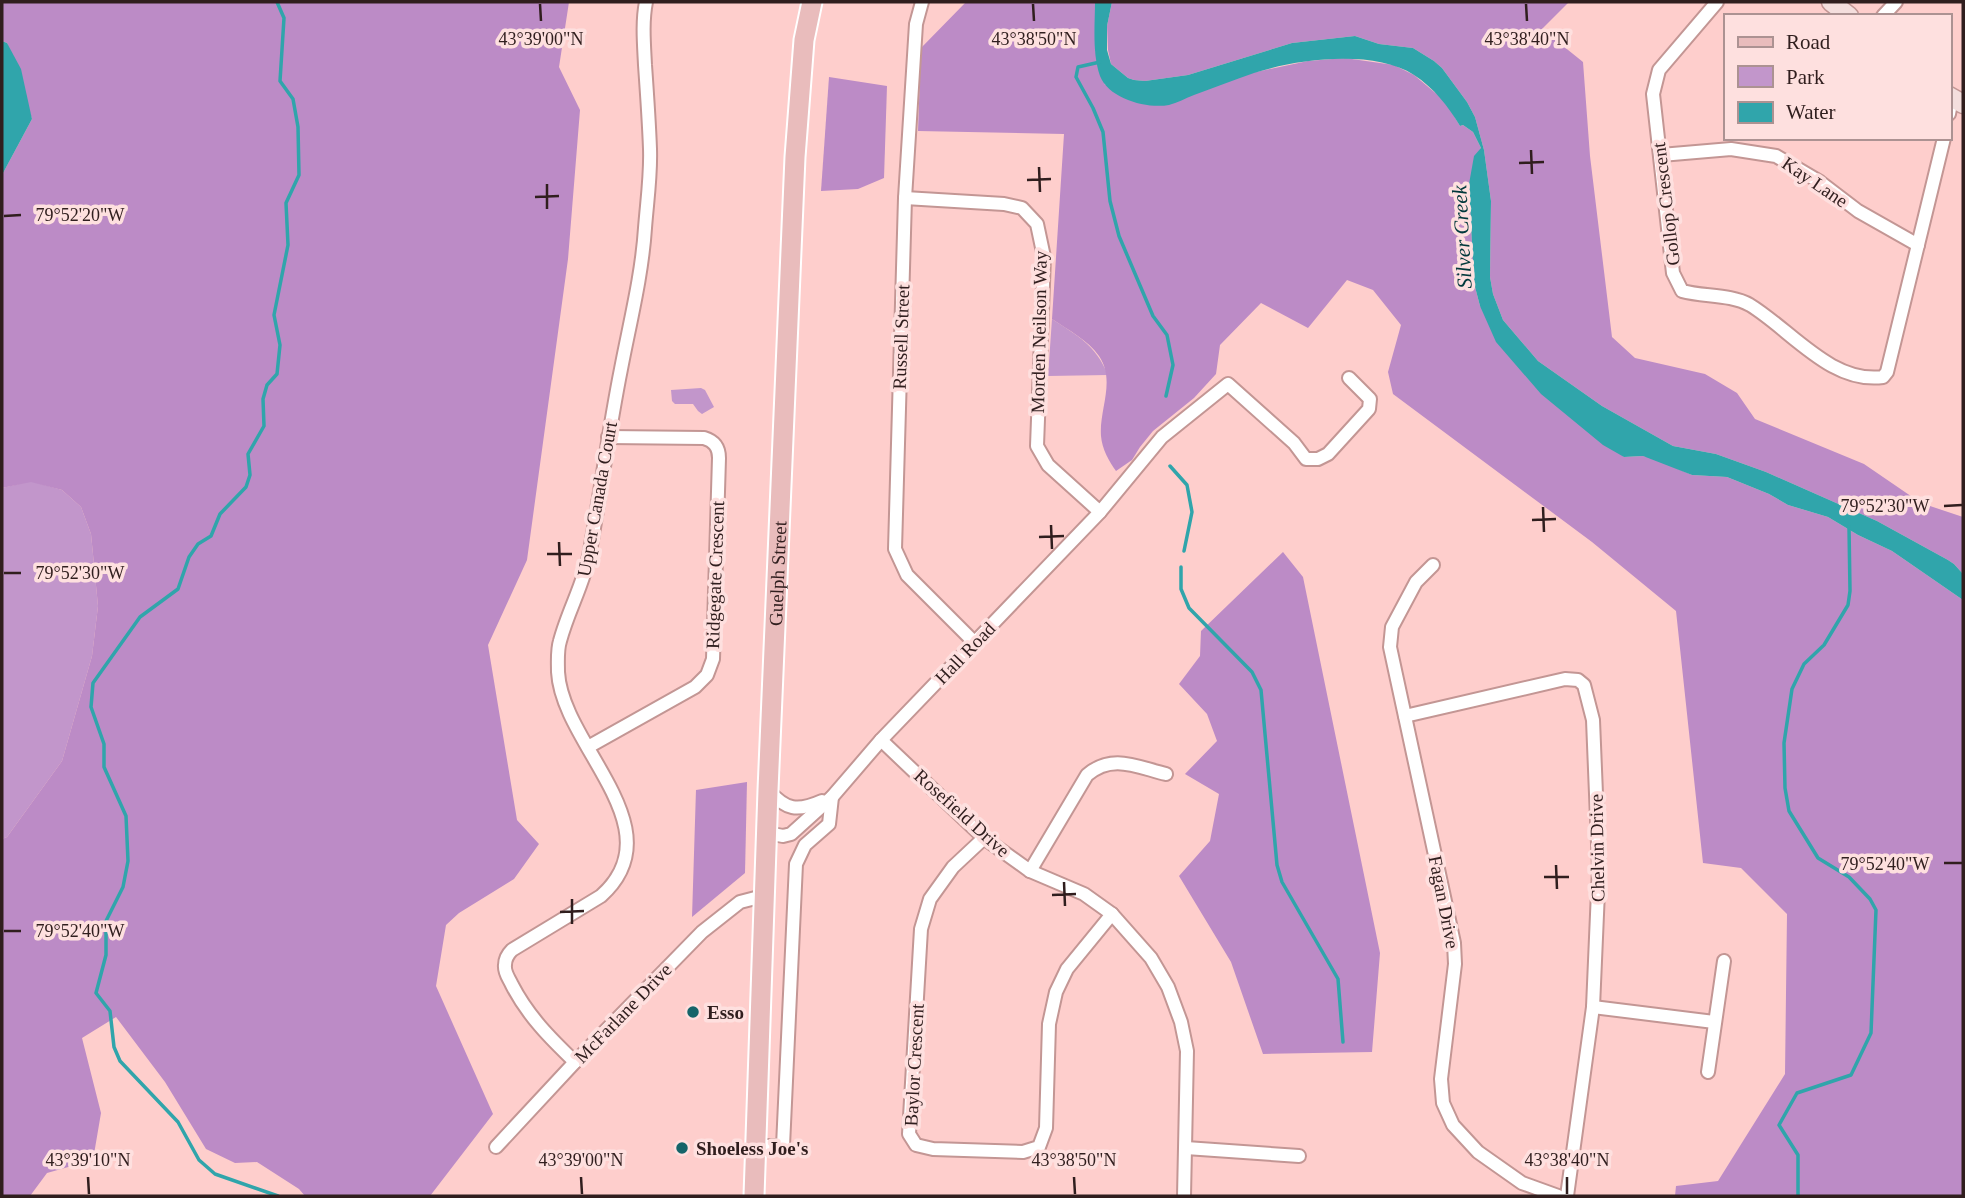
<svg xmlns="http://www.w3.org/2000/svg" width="1965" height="1198" font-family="'Times New Roman',serif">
	<rect width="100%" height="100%" fill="#fececc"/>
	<!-- green -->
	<g fill="#c296cb">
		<path d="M1052 319C1079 337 1095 344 1108 375L1048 376Z"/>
		<path d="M701 388 705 390 714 407 702 414 698 411 693 404H675L672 401 671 390Z"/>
		<path d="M31 481 62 490 81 507 91 534 98 606 92 656 62 761 7 837 2 839V488Z"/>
	</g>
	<!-- forest -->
	<g fill="#bc8bc6">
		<path d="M2 2H569L559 67 580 110 568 259 527 560 488 645 517 820 539 844 514 879 459 913 446 925 436 986 493 1114 430 1196H305L299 1189 257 1162 235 1163 206 1149 165 1082 116 1017 82 1038 101 1113 93 1160 47 1173 30 1196H2V839L7 837 62 761 92 656 98 606 91 534 81 507 62 490 31 482 2 488V175L32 119 7 43 2 41Z"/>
		<path d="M966 2H1095V49L1105 85 1256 72 1308 61 1345 58 1394 65 1414 75 1445 101 1460 126 1463 125 1473 132 1481 148 1469 184 1474 283 1480 306 1624 457 1643 456 1653 458 1692 475 1727 477 1769 494 1788 505 1828 517 1858 535 1892 551 1963 600V1196H1675L1676 1186 1718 1181 1785 1074 1787 914 1741 868 1703 863 1676 611 1592 542 1393 394 1388 372 1401 325 1373 290 1347 280 1308 328 1261 303 1220 345 1216 374 1194 398 1153 431 1140 447 1132 460 1116 471C1109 461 1102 449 1101 436 1099 409 1116 381 1099 356 1088 340 1068 330 1052 319L1064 134 918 131 921 48Z"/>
		<path d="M1112 2H1569L1542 29 1583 62 1590 156 1612 337 1635 358 1705 374 1737 393 1755 419 1864 464 1921 503 1963 517V574L1954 564 1948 560 1877 521 1766 472 1716 454 1673 446 1602 406 1538 361 1503 320 1493 294 1490 277 1491 201 1484 150 1475 117 1467 102 1442 68 1434 61 1413 48 1379 44 1355 36 1292 43 1188 75 1145 81 1134 80 1128 78 1111 64 1108 50 1107 26Z"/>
		<path d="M829 77 887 86 884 178 858 189 821 191Z"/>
		<path d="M1283 552 1303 577 1380 953 1372 1052 1263 1054 1231 962 1179 876 1210 841 1219 794 1185 774 1217 741 1207 714 1179 684 1200 656 1201 631Z"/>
		<path d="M747 782 745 873 692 917 696 790Z"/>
	</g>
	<!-- water -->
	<g fill="#30a5ab">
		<path d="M1095 2H1112L1107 26V50L1111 64 1128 78 1134 80 1145 81 1188 75 1292 43 1355 36 1379 44 1413 48 1434 61 1442 68 1467 102 1475 117 1484 150 1491 201 1490 277 1493 294 1503 320 1538 361 1602 406 1673 446 1716 454 1766 472 1877 521 1948 560 1954 564 1963 574V600L1892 551 1858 535 1828 517 1788 505 1769 494 1727 477 1692 475 1643 456 1624 457 1603 445 1541 394 1496 342 1480 306 1474 283 1469 184 1474 156 1481 148 1473 132 1463 125 1460 126C1448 106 1434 88 1414 75 1374 49 1297 59 1254 73 1233 80 1214 88 1194 95 1186 98 1177 103 1169 105 1147 109 1109 99 1100 76 1092 53 1095 25 1095 2Z"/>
		<path d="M2 41 7 43 21 69 32 119 2 175Z"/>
	</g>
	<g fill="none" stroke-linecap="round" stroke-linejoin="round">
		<!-- stream -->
		<g stroke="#30a5ab" stroke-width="3.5">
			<path d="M277 2 284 18 280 81 293 99 298 127 299 175 286 203 288 245 274 315 280 345 277 374 267 385 263 399 264 426 248 454 250 475 246 487 220 514 211 536 198 544 189 557 178 589 140 617 93 683 91 707 104 744V767L126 816 128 861 123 887 106 921V955L96 993 110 1011 114 1047 120 1061 178 1122 199 1160 215 1174 278 1196"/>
			<path d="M1100 62 1078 67 1076 77 1093 108 1103 132 1110 201 1119 236 1153 316 1167 335 1173 365 1166 396"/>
			<path d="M1170 466 1187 485 1192 512 1184 551"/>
			<path d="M1181 567V589L1189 608 1252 672 1261 690 1277 865 1282 882 1338 979 1343 1042"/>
			<path d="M1798 1196V1155L1779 1125 1797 1093 1851 1075 1871 1033 1876 910 1870 899 1849 877 1818 858 1789 811 1785 788 1784 743 1792 689 1804 664 1824 645 1848 605 1850 591 1849 527"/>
		</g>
		<!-- street casing -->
		<g stroke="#c39694" stroke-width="16">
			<g id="street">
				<path d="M922 2 916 24 905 198 895 549 907 575 975 643"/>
				<path d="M1717 2 1659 70 1653 94 1673 273 1682 291C1704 297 1730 294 1750 305 1791 330 1831 384 1883 377L1887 372 1944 138"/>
				<path d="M1883 16 1896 2"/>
				<path d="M1949 114 1952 98"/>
				<path d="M1661 155 1731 149 1776 156 1820 182 1858 211 1918 245"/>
				<path d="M905 198 1004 204 1022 208 1037 224 1044 257 1037 446 1048 465 1100 512"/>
				<path d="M1433 565 1416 582 1392 627 1390 647 1454 943 1455 964 1441 1079 1443 1103 1453 1125 1478 1152 1522 1183 1558 1196"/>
				<path d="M1405 716 1565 679 1578 680 1584 685 1593 720 1599 868 1593 1007 1567 1196"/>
				<path d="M881 740 984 838 1030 871 1084 894 1112 914 1151 958 1168 987 1181 1022 1187 1051 1184 1196"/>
				<path d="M588 747 695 687 707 675 713 659 719 458C719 447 714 441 704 438L608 437"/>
				<path d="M768 790C786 810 797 812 822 801"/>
				<path d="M767 833 783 836 791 834 832 797 881 740 1100 512 1162 437 1228 384 1294 443 1306 459H1318L1328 454 1369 409 1370 399 1349 378"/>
				<path d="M984 838 953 867 930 899 921 929 909 1134 916 1145 933 1149 1023 1152 1039 1147 1046 1128 1049 1024 1056 992 1067 969 1112 914"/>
				<path d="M1030 871 1087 775C1112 753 1137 767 1166 774"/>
				<path d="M1593 1007 1714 1022"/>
				<path d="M575 1062C550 1038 528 1016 512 985 509 978 504 973 505 965 505 958 508 954 512 950L601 896C677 828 562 746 558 672 558 662 557 650 560 641 568 610 585 582 590 551 601 490 609 429 621 369 630 322 642 275 645 228 647 202 651 175 650 149 649 121 647 93 645 65 644 44 642 22 646 2"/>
				<path d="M1708 1072 1724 961"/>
				<path d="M755 1146H783L796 864 805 845 829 824 832 797"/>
				<path d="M496 1147 575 1062 702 932 740 902 763 896"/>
				<path d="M1186 1148 1299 1156"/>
			</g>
		</g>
		<!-- secondary casing -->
		<g stroke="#c39694" stroke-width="21">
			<g id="secondary">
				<path d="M1831 2 1849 16"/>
				<path d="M1949 96 1963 104"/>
			</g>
		</g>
		<!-- primary casing -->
		<g stroke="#fff" stroke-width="23">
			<g id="primary">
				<path id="s1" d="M754 1196 768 790 795 157 804 40 812 2"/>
			</g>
		</g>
		<!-- street -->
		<use href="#street" stroke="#fff" stroke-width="12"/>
		<!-- secondary -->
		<use href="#secondary" stroke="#f4dedd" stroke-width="18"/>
		<!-- primary -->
		<use href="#primary" stroke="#e9bcbc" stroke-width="19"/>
	</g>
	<!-- ticks -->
	<path fill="none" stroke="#301e1e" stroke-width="2.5" d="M540 4 541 21M1033 4 1034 21M1526 4 1527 21M1531 150 1532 174M1519 163 1544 162M1039 167 1040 192M1027 180 1051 179M547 184V209M535 197 559 196M4 216 21 215M1944 506 1962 505M1543 507 1544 532M1532 520 1556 519M1051 525 1052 549M1039 537 1064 536M559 542 560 566M547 554H572M4 573H21M1944 863H1962M1556 865 1557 889M1544 877H1569M1064 882 1065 906M1052 895 1076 894M572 899V924M560 912 584 911M4 931H21M88 1177 89 1194M581 1177 582 1194M1074 1177 1075 1194M1567 1177V1194"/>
	<!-- markers -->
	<g fill="#156469" stroke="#fee0df" stroke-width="2.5">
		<circle cx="693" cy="1012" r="7"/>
		<circle cx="682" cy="1148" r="7"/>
	</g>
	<g text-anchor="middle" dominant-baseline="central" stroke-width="7" stroke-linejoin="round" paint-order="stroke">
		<!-- street labels -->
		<g font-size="19" fill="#301e1e" stroke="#fee0df">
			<text transform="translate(1815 182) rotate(34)">Kay Lane</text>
			<text transform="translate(1666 204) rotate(-97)">Gollop Crescent</text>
			<text transform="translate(1039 332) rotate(-89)">Morden Neilson Way</text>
			<text transform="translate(901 337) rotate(-88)">Russell Street</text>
			<text transform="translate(597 499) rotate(-80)">Upper Canada Court</text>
			<text stroke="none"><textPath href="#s1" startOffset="623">Guelph Street</textPath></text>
			<text transform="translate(715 575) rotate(-88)">Ridgegate Crescent</text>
			<text transform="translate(965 653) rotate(-46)">Hall Road</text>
			<text transform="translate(962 813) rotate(42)">Rosefield Drive</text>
			<text transform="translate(1597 848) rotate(-91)">Chelvin Drive</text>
			<text transform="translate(1444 902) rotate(79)">Fagan Drive</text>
			<text transform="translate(623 1013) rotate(-46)">McFarlane Drive</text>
			<text transform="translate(914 1065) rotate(-87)">Baylor Crescent</text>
		</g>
		<!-- poi labels -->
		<g font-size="19" font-weight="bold" fill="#301e1e" stroke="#fee0df" text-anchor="start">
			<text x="707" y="1012">Esso</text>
			<text x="696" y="1148">Shoeless Joe's</text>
		</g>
		<!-- water labels -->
		<g font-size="21" font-style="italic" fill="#01383b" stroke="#fee0df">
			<text transform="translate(1462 237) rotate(-93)">Silver Creek</text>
		</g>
	</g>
	<g font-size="18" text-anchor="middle" fill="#301e1e" stroke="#fee0df" stroke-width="7" stroke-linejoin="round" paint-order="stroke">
		<text x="541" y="45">43°39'00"N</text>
		<text x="1034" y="45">43°38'50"N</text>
		<text x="1527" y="45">43°38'40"N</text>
		<text x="80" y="221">79°52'20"W</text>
		<text x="1885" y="512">79°52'30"W</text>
		<text x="80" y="579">79°52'30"W</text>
		<text x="1885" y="870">79°52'40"W</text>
		<text x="80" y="937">79°52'40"W</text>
		<text x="88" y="1166">43°39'10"N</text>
		<text x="581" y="1166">43°39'00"N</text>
		<text x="1074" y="1166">43°38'50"N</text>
		<text x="1567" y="1166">43°38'40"N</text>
	</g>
	<!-- border -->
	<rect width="1965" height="1198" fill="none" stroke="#301e1e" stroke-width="7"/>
	<!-- legend -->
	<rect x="1724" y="14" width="228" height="126" fill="#fee0df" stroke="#ac9292" stroke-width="2"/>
	<rect x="1738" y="37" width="35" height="10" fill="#e9bcbc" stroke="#ac9292" stroke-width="2"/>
	<text x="1786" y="49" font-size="21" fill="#301e1e">Road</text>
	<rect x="1738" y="66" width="35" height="21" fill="#c296cb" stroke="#ac9292" stroke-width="2"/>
	<text x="1786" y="84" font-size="21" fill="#301e1e">Park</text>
	<rect x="1738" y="102" width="35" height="21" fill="#30a5ab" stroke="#ac9292" stroke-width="2"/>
	<text x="1786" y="119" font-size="21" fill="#301e1e">Water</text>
</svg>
